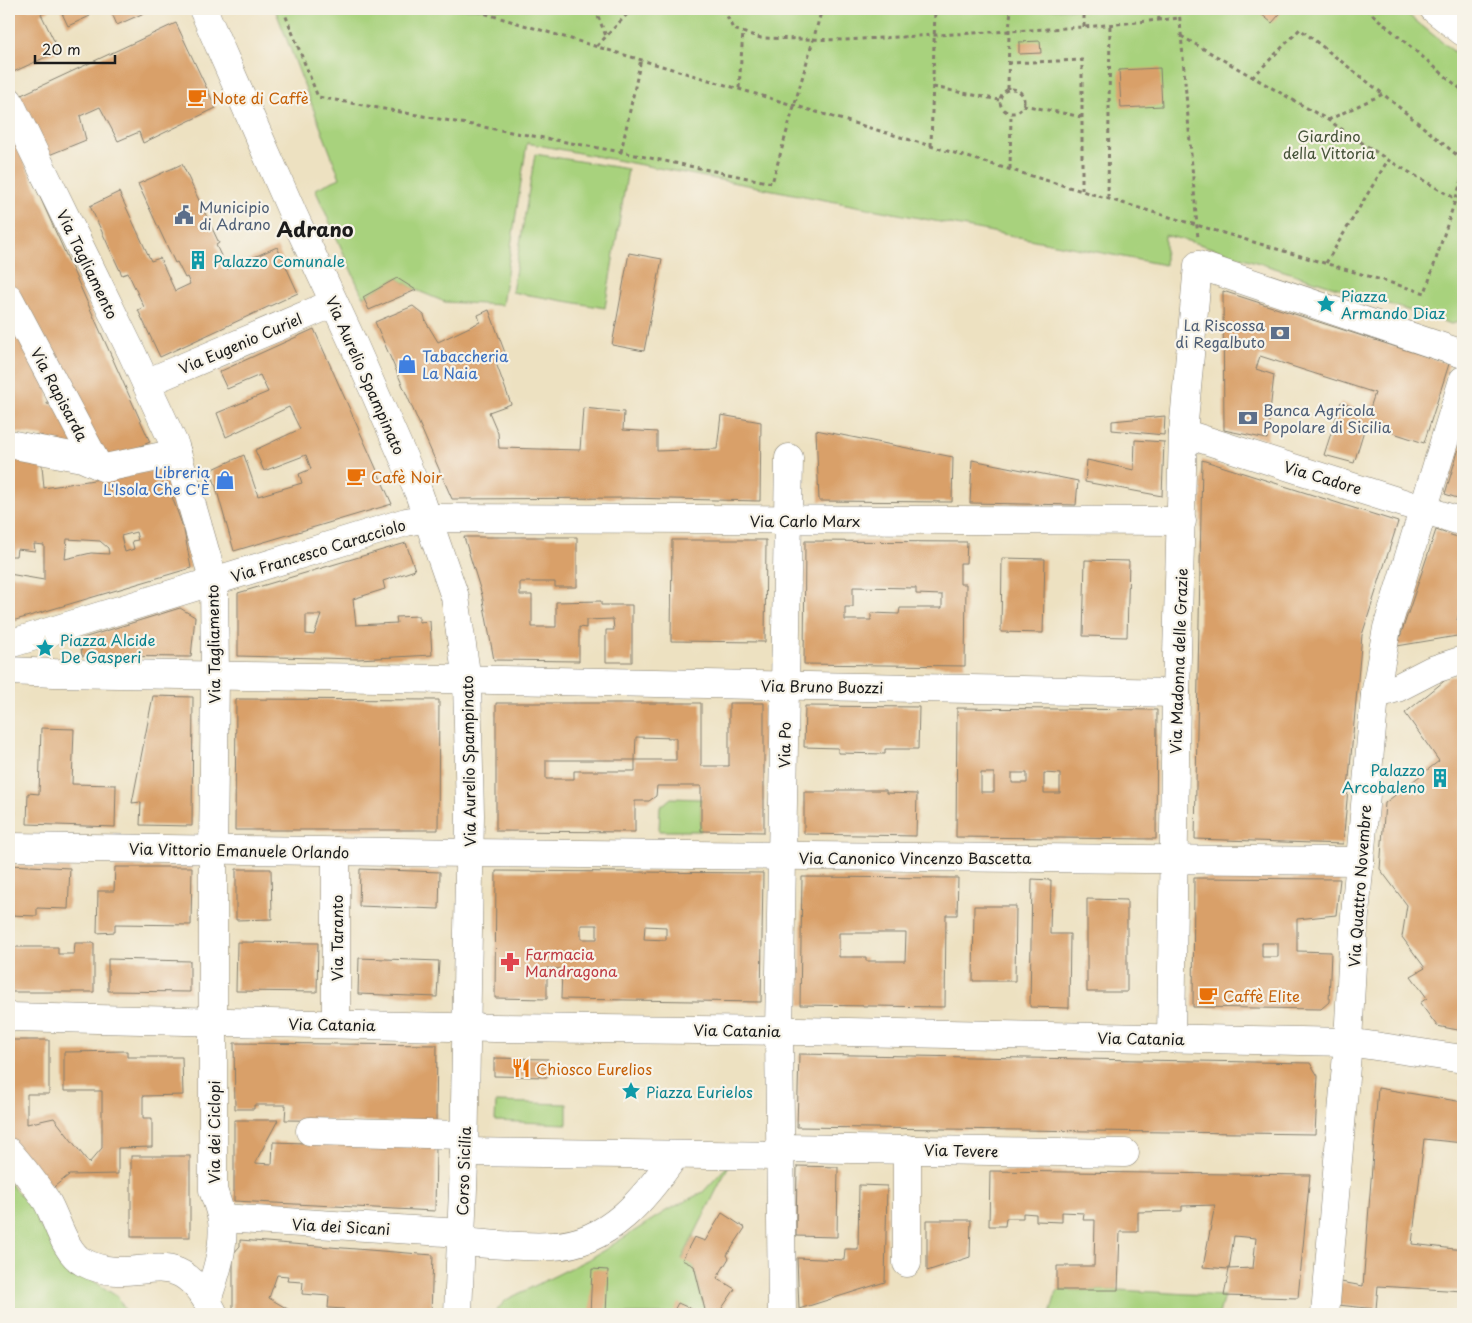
<svg xmlns="http://www.w3.org/2000/svg" width="1472" height="1323" font-family="'Playpen Sans',sans-serif">
	<rect width="100%" height="100%" fill="#f7f3e8"/>
	<filter id="ink" filterUnits="userSpaceOnUse"><feTurbulence type="fractalNoise" baseFrequency=".02" numOctaves="2"/><feDisplacementMap in="SourceGraphic" scale="10" xChannelSelector="R" yChannelSelector="G"/><feConvolveMatrix kernelMatrix="1 2 1 2 8 2 1 2 1" color-interpolation-filters="sRGB"/></filter>
	<filter id="wash" filterUnits="userSpaceOnUse"><feTurbulence type="fractalNoise" baseFrequency=".0096" numOctaves="4" result="noise"/><feDisplacementMap in="SourceGraphic" scale="20" xChannelSelector="R" yChannelSelector="G"/><feGaussianBlur stdDeviation="1.12" result="paint"/><feColorMatrix in="noise" values="0 0 0 0 0 0 0 0 0 0 0 0 0 0 0 0 0 1.4 0 .05"/><feComposite in="paint" operator="in"/></filter>
	<g filter="url(#wash)">
		<rect width="100%" height="100%" fill="#ede1c1"/>
		<!-- green -->
		<g fill="#a8d27d" stroke="#62774c">
			<path d="M275 9H1401L1463 59V317L1460 322 1451 324 1199 244 1165 235V265L527 143 502 305 445 302 416 290 397 278 363 297 315 189 340 178Z"/>
			<path d="M535 154 628 169 605 308 512 292Z"/>
			<path d="M671 798 701 799V831H659L660 807Z"/>
			<path d="M496 1102 567 1104V1124L495 1121Z"/>
			<path d="M730 1163 682 1259 694 1266 706 1314H493L506 1300 593 1257 666 1211 703 1192Z"/>
			<path d="M9 1183 35 1211 38 1224 72 1263 98 1284 118 1297 127 1314H9Z"/>
			<path d="M1057 1290H1118L1224 1296 1219 1314H1050Z"/>
		</g>
		<g id="blocks">
			<!-- building -->
			<g fill="#d9a069" fill-rule="evenodd">
				<path d="M9 9H52L41 14 59 51 9 74Z"/>
				<path d="M60 9H87L90 16 68 26Z"/>
				<path d="M110 9H153L117 25Z"/>
				<path d="M1255 9H1284L1272 23Z"/>
				<path d="M176 23 216 108 143 143 139 132 118 141 100 107 80 116 86 140 44 157 17 97Z"/>
				<path d="M1040 41 1041 53 1019 54V42Z"/>
				<path d="M1160 68 1162 106 1121 108 1119 70Z"/>
				<path d="M9 128 150 442 105 461 9 284Z"/>
				<path d="M182 164 219 243 216 245 227 269 277 247 298 293 160 357 138 310 144 307 128 273 122 275 90 206 119 192 151 261 160 258 175 291 190 284 187 277 185 278 177 262 175 263 138 184Z"/>
				<path d="M629 253 662 259 644 351 612 345Z"/>
				<path d="M397 278 416 290 369 310 363 297Z"/>
				<path d="M1223 291 1449 364 1424 443 1366 424 1354 463 1324 455 1341 402 1368 414 1375 393 1260 356 1256 369 1274 375 1267 439 1224 430Z"/>
				<path d="M413 306 424 315 426 322 438 342 480 322 478 315 489 310 507 358 496 363 511 404 489 412 498 433 499 448 580 450 583 408 624 412 623 430 657 432V451L717 449 721 415 761 422 760 501 627 498 452 499 375 322Z"/>
				<path d="M9 308 49 384 47 404 63 407 81 446H44L43 436 9 431Z"/>
				<path d="M314 329 392 504 234 551 211 470 244 455 258 496 302 483 299 474 311 469 306 455 264 471 255 450 300 429 289 407 226 437 217 413 268 392 260 375 227 389 219 372Z"/>
				<path d="M1165 416 1164 435 1112 430V421Z"/>
				<path d="M816 430 953 457 952 502 819 501Z"/>
				<path d="M1135 440 1164 442 1162 496 1085 482 1087 460 1134 470Z"/>
				<path d="M1460 445 1463 446V500L1445 494Z"/>
				<path d="M9 450 41 455 44 488 162 469 184 530 191 568 9 622V574L44 580V545L34 544 35 551 17 549 16 556H9ZM136 532 138 540 132 541 134 549 125 552 121 536ZM67 539 100 541 108 548 109 554 91 553 65 559Z"/>
				<path d="M972 460 1078 481 1076 505 970 503Z"/>
				<path d="M1202 460 1398 522 1362 635 1343 844 1195 839Z"/>
				<path d="M1436 530 1463 539V601L1457 620 1463 618V635L1397 646Z"/>
				<path d="M464 537H577V587H555V582H520V595H532V627H556V602L601 601V605H632V662H606V630H614L613 619 586 620V628L579 627V661L494 660 482 595Z"/>
				<path d="M672 540H766L765 642 671 641Z"/>
				<path d="M805 541 967 542 966 563H960V584H966L965 666 804 664ZM853 587 916 588V594L942 595V608H900L899 614 871 613V620H845V607H853Z"/>
				<path d="M406 543 415 570 383 581 385 589 353 599 356 625 397 623 396 617 419 616V622L430 621 432 655 358 659 238 656V593ZM306 615H321L314 635 306 634Z"/>
				<path d="M1002 558 1045 559 1043 633 1001 632Z"/>
				<path d="M1085 560 1129 561 1127 637 1083 636Z"/>
				<path d="M180 608 195 617 191 657 82 656 80 639Z"/>
				<path d="M1463 675V1031L1437 1026 1420 1003 1427 998 1411 976 1425 968 1402 937 1407 905 1380 869 1385 803 1439 761 1405 713 1449 677Z"/>
				<path d="M153 696 193 697 192 826 140 825 141 802 132 803Z"/>
				<path d="M236 699 439 700 438 830H235Z"/>
				<path d="M496 703H701V766H729V703H764V832L701 831V786H657L656 796 649 801H635V832L496 831ZM636 737 676 738V760H635V771H574V779H546V760H635Z"/>
				<path d="M805 706 919 707 918 749H885V754L838 753V748L804 747Z"/>
				<path d="M957 708 1157 710 1156 839 956 837ZM981 773H994V792H981ZM1012 773H1027V783H1012ZM1044 773 1060 774V793H1044Z"/>
				<path d="M41 728 74 729 72 784 116 785 115 827 27 824 28 793 39 794Z"/>
				<path d="M9 773H12L13 824H9Z"/>
				<path d="M837 790H886V793L917 794 916 836 804 834V792H836Z"/>
				<path d="M9 865 70 868 68 909 37 908V916L9 915Z"/>
				<path d="M115 867H192L191 925 115 924V932L97 933 98 891H114Z"/>
				<path d="M236 869H271L272 919 236 920Z"/>
				<path d="M360 869 440 872 439 909 359 906Z"/>
				<path d="M496 871 763 873 761 1002 561 999 562 969 547 968V999L495 998ZM581 925H597V939H581ZM645 926 666 927V940L644 939Z"/>
				<path d="M802 877 958 878 957 915H946L945 1007 800 1005ZM839 933H906L905 961H866V957H839Z"/>
				<path d="M1194 878 1340 879 1336 915 1297 919V951L1331 952 1329 1002 1321 1009 1193 1007ZM1262 943H1278V957H1262Z"/>
				<path d="M1032 879 1051 880 1050 934H1070L1069 1008 1030 1007Z"/>
				<path d="M1087 899 1127 900V992H1087Z"/>
				<path d="M974 906H1016L1015 981H973Z"/>
				<path d="M237 942 318 943 317 992 236 991Z"/>
				<path d="M75 943H94V992H9V947H58V954H74Z"/>
				<path d="M359 958 439 961 437 997 358 994Z"/>
				<path d="M108 959 190 961V992L108 991Z"/>
				<path d="M9 1040H49V1094H27V1124L54 1118 89 1163 102 1148V1091H64V1052L127 1051V1057H182L183 1095 143 1096V1118H152V1147L118 1148V1174L69 1175 50 1190 9 1140Z"/>
				<path d="M234 1043 437 1045 436 1122 285 1120 286 1105H254V1109H235Z"/>
				<path d="M799 1054 1310 1063 1318 1076 1315 1134 797 1127Z"/>
				<path d="M494 1058 548 1059V1077L494 1076Z"/>
				<path d="M1460 1080 1463 1081V1094H1462Z"/>
				<path d="M1378 1088 1463 1102V1143L1424 1139 1412 1244 1463 1250V1291L1378 1286 1376 1309 1338 1305 1341 1282 1363 1286Z"/>
				<path d="M234 1120H278L255 1163 272 1164 273 1142 436 1147 435 1211 234 1201Z"/>
				<rect x="131" y="1156" width="59" height="81"/>
				<path d="M797 1166 838 1167 837 1237 796 1236Z"/>
				<path d="M990 1171 1310 1175 1298 1298 1224 1296 1229 1269 1203 1267 1215 1205 1182 1206V1211L1138 1212V1232H1120L1118 1290H1057V1266H1094L1095 1220H1083L1084 1213 1062 1212V1222L1036 1221V1214L1023 1213V1218H1006L1005 1226H989ZM1234 1236 1256 1238 1253 1268 1229 1269Z"/>
				<path d="M859 1185 887 1186 885 1282 799 1309 797 1258 844 1260 845 1249H858Z"/>
				<path d="M722 1213 745 1228 727 1255 729 1258 717 1278 735 1289 718 1314H706L694 1266 682 1260 694 1237 705 1241Z"/>
				<path d="M927 1220H971L970 1257 927 1271Z"/>
				<path d="M240 1240 433 1255 431 1314H344V1309L328 1308 329 1296 302 1294 303 1282 287 1281 288 1276 277 1275 269 1298 296 1314H233V1254L240 1246Z"/>
				<path d="M592 1269 608 1270 606 1314H590Z"/>
				<path d="M678 1303 698 1312 697 1314H672Z"/>
				<path d="M946 1310 960 1314H945Z"/>
			</g>
		</g>
	</g>
	<g filter="url(#ink)">
		<use href="#blocks" fill-opacity="0" stroke="#847e6e" stroke-width="1"/>
		<g fill="none" stroke-linecap="round" stroke-linejoin="round">
			<!-- minor casing -->
			<g stroke="#847e6e" stroke-width="29">
				<g id="minor">
					<path d="M203 9 293 214 353 343 418 491 455 597 467 680 470 815 464 1163 458 1314"/>
					<path d="M1434 9 1463 32"/>
					<path d="M9 101 131 351 175 446 214 582 215 676 213 851V1190C216 1199 220 1210 222 1220 225 1247 216 1274 207 1300"/>
					<path d="M9 298 97 464"/>
					<path d="M146 383 334 303"/>
					<path d="M1183 433 1463 522"/>
					<path d="M9 444 82 458 105 468 177 453"/>
					<path d="M9 644 406 522 428 518 1182 521"/>
					<path d="M9 671 54 673 444 679 1176 693"/>
					<path d="M1375 695 1397 688 1432 670 1463 660"/>
					<path d="M9 847 470 853 1360 861"/>
					<path d="M336 851V1024"/>
					<path d="M9 1017 494 1028 799 1031 1348 1042 1463 1059"/>
					<path d="M1171 1039 1176 693 1183 433 1198 265 1463 354"/>
					<path d="M310 1131 464 1135"/>
					<path d="M781 1148 1125 1153"/>
					<path d="M9 1152C22 1167 35 1184 46 1200 57 1218 64 1252 83 1262 138 1291 174 1234 213 1312"/>
					<path d="M464 1152 781 1156"/>
					<path d="M222 1218 461 1233"/>
					<path d="M461 1242C491 1244 523 1248 553 1246 609 1244 646 1197 675 1155"/>
					<path d="M907 1263V1149"/>
					<path d="M782 1314 779 1031 789 458"/>
					<path d="M1325 1314 1348 1042 1354 926 1375 695 1387 628 1463 380"/>
				</g>
			</g>
			<!-- path -->
			<g stroke="#847e6e" stroke-width="3" stroke-dasharray="4 4" stroke-linecap="butt">
				<path d="M283 9 318 97 621 152 772 183 822 9"/>
				<path d="M470 9 1425 293 1463 176"/>
				<path d="M595 9 606 36"/>
				<path d="M724 9 733 29 761 38 844 40 1084 27 1180 18"/>
				<path d="M1158 9 1159 20"/>
				<path d="M1179 9 1198 239"/>
				<path d="M1366 9 1463 91"/>
				<path d="M1084 27V9"/>
				<path d="M1181 36 1328 120 1388 160 1456 199"/>
				<path d="M597 46 632 9"/>
				<path d="M1008 63 1082 60V190"/>
				<path d="M1252 78 1300 29 1383 94"/>
				<path d="M933 87 999 100"/>
				<path d="M739 88 743 32"/>
				<circle cx="1012" cy="101" r="12"/>
				<path d="M1008 89 1009 31 1011 9"/>
				<path d="M1023 105 1082 117"/>
				<path d="M1328 120 1383 94 1463 160"/>
				<path d="M931 146 935 9"/>
				<path d="M621 152 641 59"/>
				<path d="M1010 169 1011 113"/>
				<path d="M1108 198 1110 24"/>
				<path d="M1326 263 1388 160"/>
			</g>
			<!-- minor -->
			<use href="#minor" stroke="#fff" stroke-width="28"/>
		</g>
	</g>
	<!-- icons -->
	<defs>
		<g id="cafe-bare" transform="scale(1.5)"><path d="M-5.5-4.5H6V0H3Q3 3.5 0 3.5H-2.5Q-5.5 3.5-5.5 0ZM3-3.2v2h1.7v-2ZM-6 4.5H4V6H-6Z" fill="#e8710a" stroke="#f7f3e8" stroke-width="2.5" paint-order="stroke"/></g>
		<g id="civic-bare" transform="scale(1.5)"><path d="M-.6-6.5H3V-4.5H.6V-3L4-1V1h2V6H-6V1h2V-1L-.6-3ZM-1.2 2.5V6h2.4V2.5Z" fill="#5c6f8a" stroke="#f7f3e8" stroke-width="2.5" paint-order="stroke"/></g>
		<g id="building-bare" transform="scale(1.5)"><path d="M-4-6H4V6H1V3H-1V6H-4ZM-2.5-4.3h1.7v1.8h-1.7ZM.8-4.3h1.7v1.8H.8ZM-2.5-1h1.7V.8h-1.7ZM.8-1h1.7V.8H.8Z" fill="#0f9aa8" stroke="#f7f3e8" stroke-width="2.5" paint-order="stroke"/></g>
		<g id="sight-bare" transform="scale(1.5)"><path d="M0-6L1.8-2.2L6-1.7L2.9 1.2L3.7 5.4L0 3.3L-3.7 5.4L-2.9 1.2L-6-1.7L-1.8-2.2Z" fill="#0f9aa8" stroke="#f7f3e8" stroke-width="2.5" paint-order="stroke"/></g>
		<g id="bank-bare" transform="scale(1.5)"><path d="M-6-4H6V4H-6ZM0-2.3a2.3 2.3 0 1 0 0 4.6a2.3 2.3 0 1 0 0-4.6Z" fill="#5c6f8a" stroke="#f7f3e8" stroke-width="2.5" paint-order="stroke"/></g>
		<g id="shop-bare" transform="scale(1.5)"><path d="M-5-2.5h2.3a2.7 3.5 0 0 1 5.4 0H5L5.5 6h-11ZM-1.5-2.5h3a1.5 2.3 0 0 0-3 0Z" fill="#3f7fe0" stroke="#f7f3e8" stroke-width="2.5" paint-order="stroke"/></g>
		<g id="pharmacy-bare" transform="scale(1.5)"><path d="M-2-6h4v4h4v4h-4v4h-4v-4h-4v-4h4Z" fill="#e0444e" stroke="#f7f3e8" stroke-width="2.5" paint-order="stroke"/></g>
		<g id="restaurant-bare" transform="scale(1.5)"><path d="M-5-6h1v4h1v-4h1v4h1v-4h1v5L-1.5 .5V6h-2V.5L-5-1ZM5-6V6H3V1.5H1.5Q1.5-4 5-6Z" fill="#e8710a" stroke="#f7f3e8" stroke-width="2.5" paint-order="stroke"/></g>
	</defs>
	<g fill-rule="evenodd">
		<use href="#cafe-bare" x="197" y="97"/>
		<use href="#civic-bare" x="184" y="215"/>
		<use href="#building-bare" x="198" y="260"/>
		<use href="#sight-bare" x="1326" y="304"/>
		<use href="#bank-bare" x="1280" y="333"/>
		<use href="#shop-bare" x="407" y="364"/>
		<use href="#bank-bare" x="1248" y="418"/>
		<use href="#cafe-bare" x="356" y="476"/>
		<use href="#shop-bare" x="225" y="480"/>
		<use href="#sight-bare" x="45" y="648"/>
		<use href="#building-bare" x="1440" y="778"/>
		<use href="#pharmacy-bare" x="510" y="962"/>
		<use href="#cafe-bare" x="1208" y="995"/>
		<use href="#restaurant-bare" x="521" y="1068"/>
		<use href="#sight-bare" x="631" y="1091"/>
	</g>
	<g text-anchor="middle" dominant-baseline="central" stroke-width="4.5" stroke-linejoin="round" paint-order="stroke">
		<!-- food labels -->
		<g font-size="15" fill="#c56008" stroke="#f7f3e8" text-anchor="start">
			<text x="212" y="97">Note di Caffè</text>
			<text x="371" y="476">Cafè Noir</text>
			<text x="1223" y="995">Caffè Elite</text>
			<text x="536" y="1068">Chiosco Eurelios</text>
		</g>
		<!-- park labels -->
		<g font-size="15" fill="#465339" stroke="#f7f3e8">
			<text x="1329" y="135">Giardino<tspan x="1329" dy="17">della Vittoria</tspan></text>
		</g>
		<!-- service labels -->
		<g font-size="15" fill="#4e5e75" stroke="#f7f3e8" text-anchor="start">
			<text x="199" y="206">Municipio<tspan x="199" dy="17">di Adrano</tspan></text>
			<text x="1265" y="324" text-anchor="end">La Riscossa<tspan x="1265" dy="17">di Regalbuto</tspan></text>
			<text x="1263" y="409">Banca Agricola<tspan x="1263" dy="17">Popolare di Sicilia</tspan></text>
		</g>
		<!-- culture labels -->
		<g font-size="15" fill="#0d838f" stroke="#f7f3e8" text-anchor="start">
			<text x="213" y="260">Palazzo Comunale</text>
			<text x="1341" y="295">Piazza<tspan x="1341" dy="17">Armando Diaz</tspan></text>
			<text x="60" y="639">Piazza Alcide<tspan x="60" dy="17">De Gasperi</tspan></text>
			<text x="1425" y="769" text-anchor="end">Palazzo<tspan x="1425" dy="17">Arcobaleno</tspan></text>
			<text x="646" y="1091">Piazza Eurielos</text>
		</g>
		<!-- street labels -->
		<g font-size="15" fill="#1c1c1c" stroke="#f7f3e8">
			<text transform="translate(88 264) rotate(64)">Via Tagliamento</text>
			<text transform="translate(240 343) rotate(-23)">Via Eugenio Curiel</text>
			<text transform="translate(366 375) rotate(66)">Via Aurelio Spampinato</text>
			<text transform="translate(60 394) rotate(62)">Via Rapisarda</text>
			<text transform="translate(1323 477) rotate(17)">Via Cadore</text>
			<text x="805" y="520">Via Carlo Marx</text>
			<text transform="translate(318 550) rotate(-17)">Via Francesco Caracciolo</text>
			<text transform="translate(213 644) rotate(-91)">Via Tagliamento</text>
			<text transform="translate(1178 661) rotate(-88)">Via Madonna delle Grazie</text>
			<text transform="translate(822 686) rotate(1)">Via Bruno Buozzi</text>
			<text transform="translate(784 745) rotate(-89)">Via Po</text>
			<text transform="translate(468 761) rotate(-91)">Via Aurelio Spampinato</text>
			<text transform="translate(239 850) rotate(1)">Via Vittorio Emanuele Orlando</text>
			<text x="915" y="857">Via Canonico Vincenzo Bascetta</text>
			<text transform="translate(1359 886) rotate(-86)">Via Quattro Novembre</text>
			<text transform="translate(336 938) rotate(-90)">Via Taranto</text>
			<text transform="translate(332 1024) rotate(1)">Via Catania</text>
			<text transform="translate(737 1030) rotate(1)">Via Catania</text>
			<text transform="translate(1141 1038) rotate(1)">Via Catania</text>
			<text transform="translate(213 1132) rotate(-90)">Via dei Ciclopi</text>
			<text transform="translate(961 1150) rotate(1)">Via Tevere</text>
			<text transform="translate(463 1171) rotate(-88)">Corso Sicilia</text>
			<text transform="translate(341 1226) rotate(3)">Via dei Sicani</text>
		</g>
		<!-- shop labels -->
		<g font-size="15" fill="#366cbe" stroke="#f7f3e8" text-anchor="start">
			<text x="422" y="355">Tabaccheria<tspan x="422" dy="17">La Naia</tspan></text>
			<text x="210" y="471" text-anchor="end">Libreria<tspan x="210" dy="17">L'Isola Che C'È</tspan></text>
		</g>
		<!-- health labels -->
		<g font-size="15" fill="#be3a42" stroke="#f7f3e8" text-anchor="start">
			<text x="525" y="953">Farmacia<tspan x="525" dy="17">Mandragona</tspan></text>
		</g>
		<!-- district labels -->
		<g font-size="20" font-weight="bold" fill="#1c1c1c" stroke="#f7f3e8">
			<text x="315" y="229">Adrano</text>
		</g>
	</g>
	<!-- margin -->
	<rect width="1472" height="1323" fill="none" stroke="#f7f3e8" stroke-width="30"/>
	<!-- scale -->
	<path d="M35 55v8h80v-8" fill="none" stroke="#1c1c1c" stroke-width="2.5"/>
	<text x="42" y="55" font-size="15" fill="#1c1c1c" stroke="#f7f3e8" stroke-width="4" paint-order="stroke">20 m</text>
</svg>
